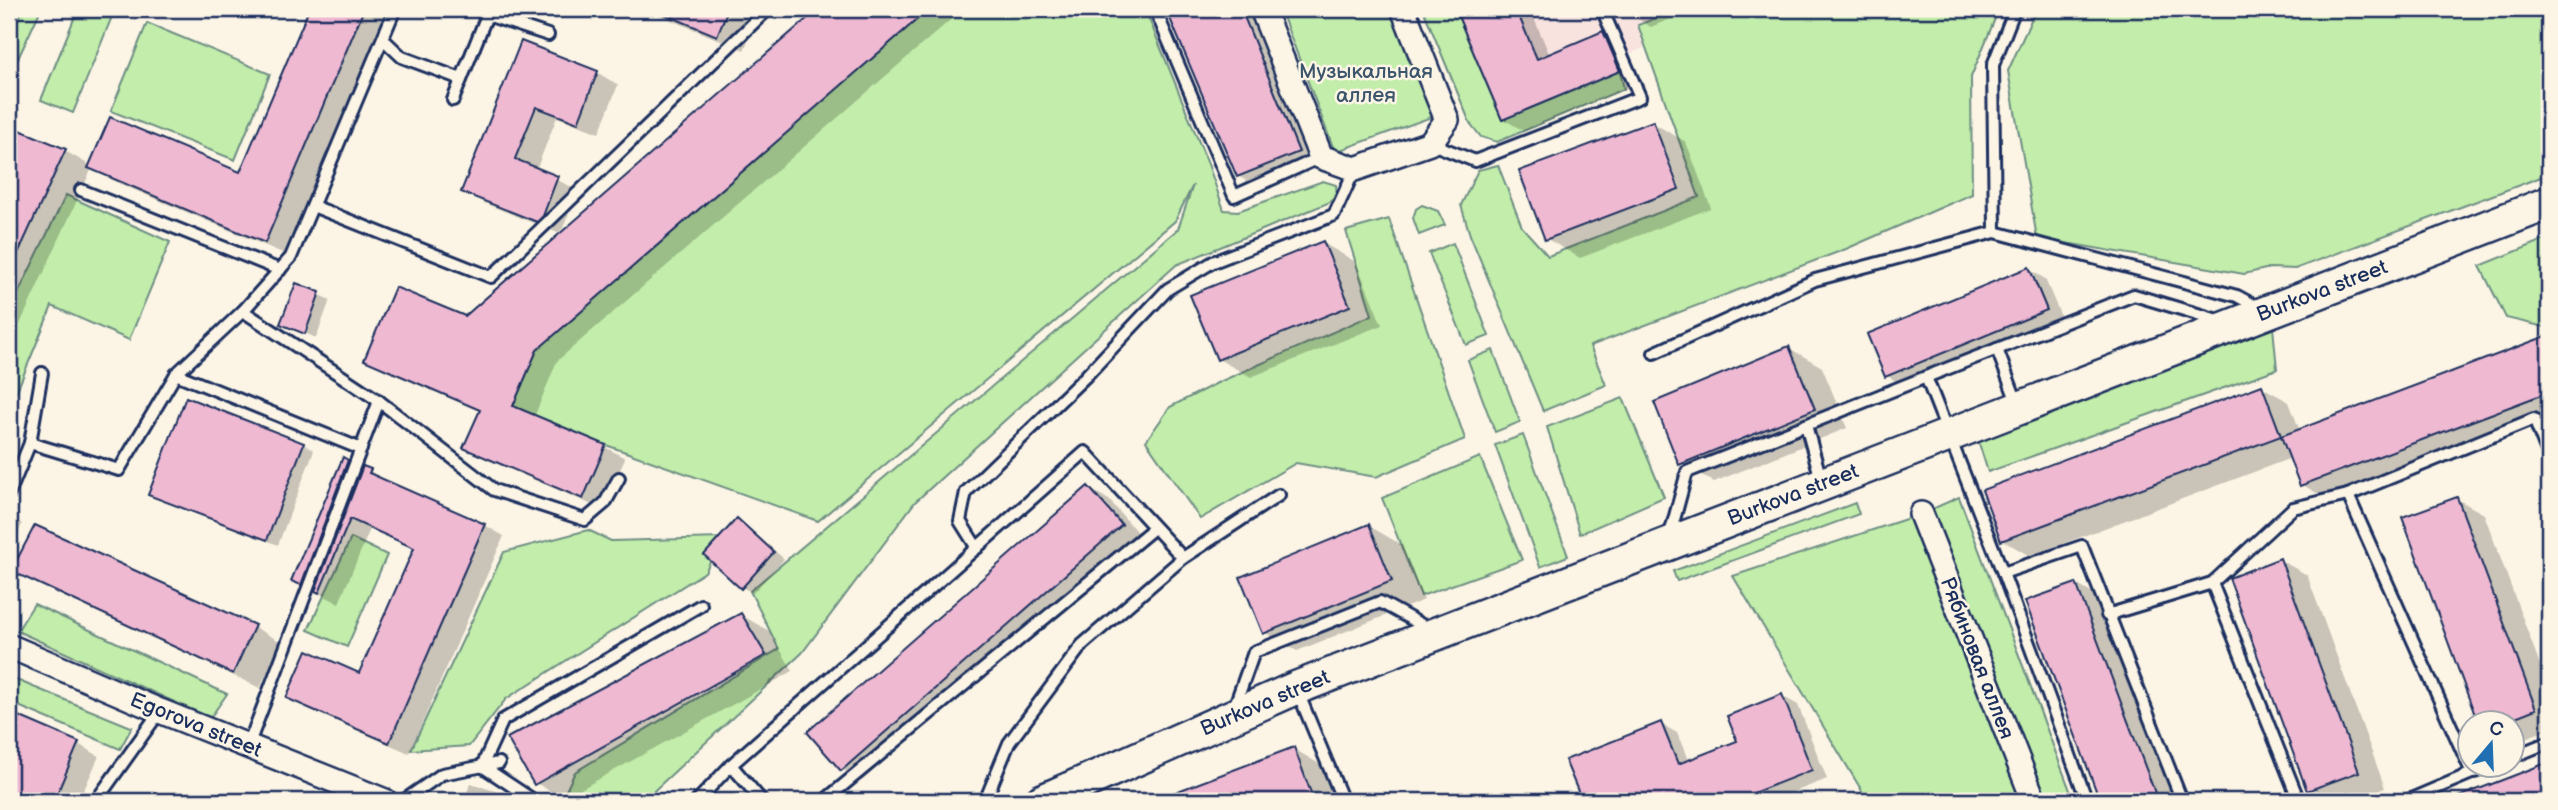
<svg xmlns="http://www.w3.org/2000/svg" width="2558" height="810" font-family="'Balsamiq Sans',sans-serif">
	<rect width="100%" height="100%" fill="#fcf5e5"/>
	<filter id="ink" filterUnits="userSpaceOnUse"><feTurbulence type="fractalNoise" baseFrequency=".0143" numOctaves="2"/><feDisplacementMap in="SourceGraphic" scale="14" xChannelSelector="R" yChannelSelector="G"/><feConvolveMatrix kernelMatrix="1 2 1 2 8 2 1 2 1" color-interpolation-filters="sRGB"/></filter>
	<g filter="url(#ink)">
		<!-- built -->
		<path fill="#f8e3df" d="M1431 9H1725L1477 127Z"/>
		<!-- green -->
		<g fill="#c2edaa" stroke="#6e8e84" stroke-width="2">
			<path d="M23 9H41L9 78V38Z"/>
			<path d="M78 9H115L73 113 41 100Z"/>
			<path d="M929 9H1145L1208 164 1224 210 1238 211 1323 181 1336 185 1337 196 1328 203 1176 265 915 502 802 653 643 801H561L575 772 779 649 750 591 1178 229 1193 185 1175 221 818 521 606 445 513 406 537 350Z"/>
			<path d="M1280 9H1393L1437 115 1335 152Z"/>
			<path d="M1423 9H1455L1502 120 1620 71 1624 89 1497 142 1481 137 1470 123Z"/>
			<path d="M1679 9H1999L1971 77 1972 194 1846 249 1590 346 1606 385 1543 411 1470 235 1461 205 1478 170 1498 165 1522 227 1548 256 1699 197 1638 25Z"/>
			<path d="M2036 9H2549V174L2295 269 2270 268 2244 274 2037 238 2008 71Z"/>
			<path d="M147 23 270 74 235 160 111 111Z"/>
			<path d="M66 195 170 242 129 340 52 306 9 410V312Z"/>
			<path d="M1422 205 1438 211 1445 225 1419 235 1413 218 1416 209Z"/>
			<path d="M1389 219 1465 439 1376 477 1296 463 1200 519 1146 441 1170 407 1217 383 1372 315 1346 231Z"/>
			<path d="M2549 238V328L2506 318 2480 266Z"/>
			<path d="M1453 243 1489 336 1466 345 1429 253Z"/>
			<path d="M2273 327 2277 369 1988 472 1978 440Z"/>
			<path d="M1493 350 1520 422 1495 432 1468 360Z"/>
			<path d="M1623 398 1664 497 1580 534 1547 427Z"/>
			<path d="M1523 435 1568 556 1540 567 1495 445Z"/>
			<path d="M1480 457 1522 560 1421 596 1382 498Z"/>
			<path d="M1959 497 2074 801H1868L1733 576 1921 514Z"/>
			<path d="M1855 503 1859 514 1677 581 1673 571Z"/>
			<path d="M588 530 611 541 722 538 705 572 506 699 469 746 411 750 504 552Z"/>
			<path d="M351 538 387 555 347 647 308 630Z"/>
			<path d="M34 604 227 694 210 718 17 631Z"/>
			<path d="M9 677 131 727H132L120 749 9 702Z"/>
		</g>
		<!-- shadow -->
		<g fill="#0003">
			<path d="M311 9H398L292 257 118 183 92 168 9 348V145L16 131 65 151 91 166 241 175Z"/>
			<path d="M644 9H762L744 50Z"/>
			<path d="M821 9H963L557 361 535 415 605 447 625 458 604 510 486 459 465 448 481 412 386 371 366 359 465 318Z"/>
			<path d="M1168 9H1256L1318 163 1259 188 1238 176Z"/>
			<path d="M1457 9H1530L1550 56 1603 33 1623 45 1639 83 1524 131 1503 119Z"/>
			<path d="M1622 9H1694L1651 27Z"/>
			<path d="M522 43 598 73 618 85 599 133 557 117 536 170 578 190 563 228 558 233 484 203 463 191Z"/>
			<path d="M1653 123 1686 142 1711 208 1580 258 1547 239Z"/>
			<path d="M1323 243 1356 262 1382 325 1251 377 1218 359Z"/>
			<path d="M2029 269 2045 279 2062 319 1902 385 1886 375Z"/>
			<path d="M297 285 330 300 316 338 283 323Z"/>
			<path d="M2545 338 2549 340V417L2329 500 2301 484 2291 458 2030 556 2002 540 2262 387 2289 402 2300 431Z"/>
			<path d="M1789 348 1822 367 1847 428 1714 482 1681 463Z"/>
			<path d="M303 444 314 450 278 545 151 494Z"/>
			<path d="M347 461 363 470 370 471 389 483 484 525 504 536 409 753 308 709 288 697 360 675 415 549 370 529 339 603 293 581Z"/>
			<path d="M1089 488 1109 500 1142 538 862 781 842 769Z"/>
			<path d="M2457 499 2484 514 2549 689V729L2512 743V722H2480Z"/>
			<path d="M9 517 22 524 9 555Z"/>
			<path d="M738 520 748 527 784 559 753 593 742 587Z"/>
			<path d="M1369 526 1402 545 1424 600 1297 651 1264 632Z"/>
			<path d="M2280 560 2307 575 2385 788 2348 801H2328L2309 790Z"/>
			<path d="M14 571 254 627 281 642 260 688 41 586Z"/>
			<path d="M2076 584 2103 600 2178 801H2102L2027 602Z"/>
			<path d="M741 615 769 631 793 671 563 799 536 783Z"/>
			<path d="M1782 696 1798 705 1827 779 1771 801H1576L1583 799 1661 724 1677 733 1689 762 1739 742Z"/>
			<path d="M9 714 78 744 99 756 79 801H9Z"/>
			<path d="M1294 749 1321 765 1335 801H1157Z"/>
			<path d="M471 783 512 797 518 801H463Z"/>
			<path d="M171 794 185 801H167Z"/>
		</g>
		<!-- building -->
		<g fill="#efb9d2" stroke="#1b2f5e" stroke-width="2">
			<path d="M309 9H364L265 243 88 168 110 117 240 172Z"/>
			<path d="M652 9H728L717 36Z"/>
			<path d="M818 9H929L537 350 513 406 606 445 583 499 463 448 480 410 364 360 395 287 465 316Z"/>
			<path d="M1166 9H1241L1299 152 1237 177Z"/>
			<path d="M1455 9H1516L1537 59 1603 31 1620 71 1502 120Z"/>
			<path d="M521 41 598 71 578 123 536 107 515 159 558 176 543 216 537 222 461 192Z"/>
			<path d="M1653 121 1679 189 1545 240 1519 171Z"/>
			<path d="M15 128 66 149 9 273V141Z"/>
			<path d="M1323 241 1350 306 1217 360 1190 295Z"/>
			<path d="M2029 267 2047 310 1885 377 1867 334Z"/>
			<path d="M296 283 320 292 305 334 280 324Z"/>
			<path d="M2549 335V392L2300 486 2281 436Z"/>
			<path d="M1789 346 1815 409 1679 465 1654 402Z"/>
			<path d="M2262 385 2281 436 2001 541 1982 490Z"/>
			<path d="M186 397 304 443 267 540 148 495Z"/>
			<path d="M343 457 348 460 301 585 291 581Z"/>
			<path d="M363 466 371 469 369 473 485 524 389 743 286 698 307 650 359 673 414 548 350 519 319 593 315 591Z"/>
			<path d="M1088 486 1122 525 841 771 807 732Z"/>
			<path d="M2457 497 2536 709 2500 723H2478L2402 517Z"/>
			<path d="M737 518 774 552 741 589 704 555Z"/>
			<path d="M1369 524 1392 581 1263 634 1240 577Z"/>
			<path d="M35 525 255 625 233 674 11 571Z"/>
			<path d="M2280 558 2359 772 2307 791 2229 578Z"/>
			<path d="M2076 583 2158 801H2100L2025 601Z"/>
			<path d="M741 613 766 655 534 785 507 738Z"/>
			<path d="M1782 694 1812 770 1733 801H1582L1565 760 1661 722 1678 764 1737 741 1727 716Z"/>
			<path d="M9 712 79 742 54 801H9Z"/>
			<path d="M1294 747 1314 801H1157V799Z"/>
			<path d="M2549 762V801H2453V799Z"/>
		</g>
		<g fill="none" stroke-linecap="round" stroke-linejoin="round">
			<!-- lane casing -->
			<g stroke="#1b2f5e" stroke-width="16">
				<g id="lane">
					<path d="M1155 9 1234 196 1321 157"/>
					<path d="M383 39 402 57 461 79"/>
					<path d="M453 100 487 15 548 35"/>
					<path d="M1430 143 1475 161 1640 97 1602 9"/>
					<path d="M81 190 280 270"/>
					<path d="M313 206 491 277 768 9"/>
					<path d="M1995 232 1993 65 2015 9"/>
					<path d="M243 311 379 401 494 490 585 520 605 503 619 478"/>
					<path d="M1997 349 2018 405"/>
					<path d="M1654 353 1815 280 1995 232 2237 296 2261 309"/>
					<path d="M176 374 361 449"/>
					<path d="M1926 377 2134 295 2221 321"/>
					<path d="M1806 425 1926 377 2003 573 2087 801"/>
					<path d="M30 443 42 373"/>
					<path d="M9 494 30 443 119 470 176 374 243 311 291 257 395 9"/>
					<path d="M2348 495 2534 419 2549 457"/>
					<path d="M1669 538 1687 472 1806 425 1822 483"/>
					<path d="M977 548 960 521 966 492 1085 377 1168 289 1213 262 1334 215 1355 169"/>
					<path d="M2003 573 2082 546 2182 801"/>
					<path d="M2107 615 2212 583"/>
					<path d="M1297 690 1343 801"/>
					<path d="M1234 708 1254 652 1380 602 1431 630"/>
					<path d="M248 746 379 401"/>
					<path d="M2512 757 2549 742"/>
					<path d="M96 801 160 711"/>
					<path d="M403 801 442 774 499 763"/>
					<path d="M528 801 530 798 482 766 503 720 701 605"/>
					<path d="M697 801 731 765"/>
					<path d="M762 801 731 765 1085 452 1183 558"/>
					<path d="M824 801 1154 528"/>
					<path d="M985 801 1009 743 1082 645 1183 558 1279 495"/>
					<path d="M2299 801 2212 583 2293 508 2348 495 2472 773 2494 764"/>
					<path d="M2406 801 2472 773"/>
				</g>
			</g>
			<!-- street casing -->
			<g stroke="#1b2f5e" stroke-width="28">
				<g id="street">
					<path d="M1262 9 1321 157 1355 169 1430 143 1447 120 1403 9"/>
					<path d="M1921 514 2034 801"/>
					<path d="M9 646 160 711 385 801"/>
				</g>
			</g>
			<!-- secondary casing -->
			<g stroke="#1b2f5e" stroke-width="37">
				<path id="secondary" d="M1042 801 1296 688 2549 203"/>
			</g>
			<!-- lane -->
			<use href="#lane" stroke="#fcf5e5" stroke-width="10"/>
			<!-- street -->
			<use href="#street" stroke="#fcf5e5" stroke-width="23"/>
			<!-- secondary -->
			<use href="#secondary" stroke="#fcf5e5" stroke-width="32"/>
		</g>
	</g>
	<g text-anchor="middle" dominant-baseline="central" stroke-width="5" stroke-linejoin="round" paint-order="stroke">
		<!-- park labels -->
		<g font-size="21" fill="#3c556d" stroke="#fcf5e5">
			<text x="1366" y="71">Музыкальная<tspan x="1366" dy="24">аллея</tspan></text>
		</g>
		<!-- street labels -->
		<g font-size="21" fill="#1b2f5e" stroke="#fcf5e5">
			<text transform="translate(2322 291) rotate(-21)">Burkova street</text>
			<text transform="translate(1793 495) rotate(-21)">Burkova street</text>
			<text transform="translate(1977 658) rotate(69)">Рябиновая аллея</text>
			<text transform="translate(1265 703) rotate(-23)">Burkova street</text>
			<text transform="translate(196 725) rotate(22)">Egorova street</text>
		</g>
	</g>
	<!-- margin -->
	<rect width="2558" height="810" fill="none" stroke="#fcf5e5" stroke-width="35"/>
	<rect x="18" y="18" width="2523" height="775" fill="none" stroke="#1b2f5e" stroke-width="2.5" filter="url(#ink)"/>
	<!-- north arrow -->
	<g transform="translate(2491 744) rotate(19)"><circle r="33" fill="#fcf5e5" stroke="#a2a6af" stroke-width="2"/>
	<path d="M0-5L12 26L0 18L-12 26Z" fill="#1f6fb2"/>
	<text y="-10" font-size="19" font-weight="bold" text-anchor="middle" fill="#1b2f5e">С</text>
	</g>
</svg>
